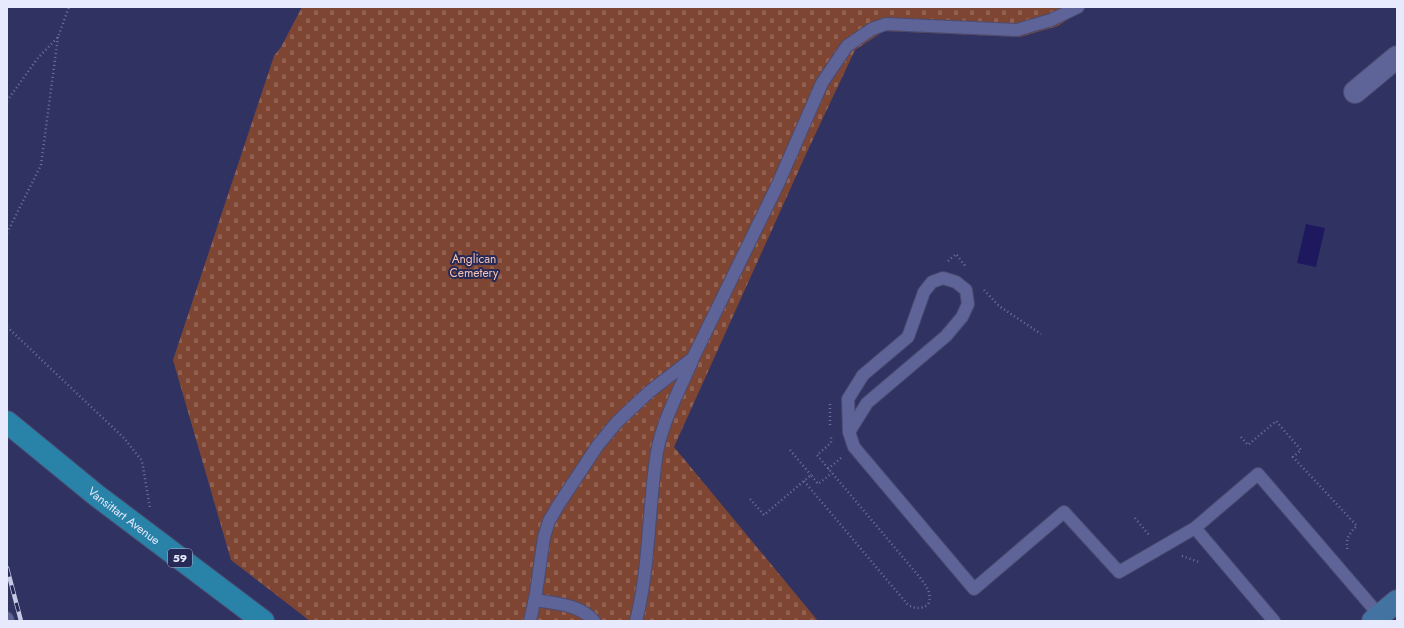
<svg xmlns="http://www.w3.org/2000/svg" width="1404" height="628" font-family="Jost,sans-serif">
	<defs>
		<pattern id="cemetery-stones" width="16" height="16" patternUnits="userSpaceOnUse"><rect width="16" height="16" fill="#7e4533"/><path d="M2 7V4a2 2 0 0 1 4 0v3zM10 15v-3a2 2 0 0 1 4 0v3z" fill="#906051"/></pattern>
	</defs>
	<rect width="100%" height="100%" fill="#303362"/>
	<!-- cemetery -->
	<path fill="url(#cemetery-stones)" d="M302 7H1086L1058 26 1020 37 884 31 855 50 806 154 674 447 818 621H310L231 560 173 360 274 56 281 47Z"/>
	<!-- water -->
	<path fill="#1e185f" d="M1306 224 1325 228 1316 267 1297 263Z"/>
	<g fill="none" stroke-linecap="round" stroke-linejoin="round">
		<!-- service casing -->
		<g stroke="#4a4b71" stroke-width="14">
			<g id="service">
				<path d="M849 432 848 399 863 375 908 337 924 292 932 282 943 278 956 282 966 290 968 304 962 317 946 336 867 403 849 432 854 447 974 589 1064 512 1119 572 1195 528"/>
				<path d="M535 600C557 604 579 604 594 621"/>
				<path d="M7 618 8 621"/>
				<path d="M530 621 536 593 544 537 549 521 559 504 598 445 617 422 649 392 693 358 778 184 822 83 847 46 872 29 886 24 1017 30 1051 20 1078 7"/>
				<path d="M636 621C650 566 648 508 657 452 663 420 679 391 692 361"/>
				<path d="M1274 621 1195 528 1258 474 1380 616"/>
			</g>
		</g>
		<!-- minor casing -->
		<g stroke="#4a4b71" stroke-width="24">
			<path id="minor" d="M1355 92 1397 57"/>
		</g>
		<!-- secondary casing -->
		<g stroke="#4a4b71" stroke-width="24">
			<path id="secondary" d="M1373 621 1397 601"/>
		</g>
		<!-- primary casing -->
		<g stroke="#4a4b71" stroke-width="24">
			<g id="primary">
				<path id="s1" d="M7 422 96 495 263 621"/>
			</g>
		</g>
		<!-- path -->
		<g stroke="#6f7297" stroke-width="2.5" stroke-dasharray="1 3" stroke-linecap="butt">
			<path d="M7 101 37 59 58 37 69 7"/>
			<path d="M7 233 41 165 58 37"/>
			<path d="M948 261 956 254 966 267"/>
			<path d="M984 290 999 306 1041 334"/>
			<path d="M7 327 124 438 142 461 150 508"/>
			<path d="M830 404V427"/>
			<path d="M1241 437 1248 445 1276 421 1301 450 1293 457 1357 526C1348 534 1345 540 1348 552"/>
			<path d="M790 450 811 475"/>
			<path d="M828 469 841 458"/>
			<path d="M804 481 908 605C916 609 920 609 928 605 932 594 928 589 922 580L817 455 831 443V436"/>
			<path d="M750 499 764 515 811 475 818 484 832 473"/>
			<path d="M1135 518 1149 535"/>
			<path d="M1182 556 1199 562"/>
		</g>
		<!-- service -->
		<use href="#service" stroke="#5e6497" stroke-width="12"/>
		<!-- minor -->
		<use href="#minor" stroke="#5e6497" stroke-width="22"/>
		<!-- secondary -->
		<use href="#secondary" stroke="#4373a0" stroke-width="22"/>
		<!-- primary -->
		<use href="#primary" stroke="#2982a8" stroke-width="22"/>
		<!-- rail casing -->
		<g stroke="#c6c9e1" stroke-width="4.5">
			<path id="rail" d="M7 568 21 621"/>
		</g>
		<!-- rail -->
		<use href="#rail" stroke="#272956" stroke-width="3" stroke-dasharray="9" stroke-linecap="butt"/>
	</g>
	<g text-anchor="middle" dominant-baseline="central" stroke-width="4" stroke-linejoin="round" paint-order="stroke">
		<!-- shield labels -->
		<rect fill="#272956" stroke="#adb0ca" stroke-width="1" x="168" y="549" width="24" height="18" rx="3"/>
		<g font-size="11" font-weight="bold" fill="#e7eafc">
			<text x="180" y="558">59</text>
		</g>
		<!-- park labels -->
		<g font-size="12" fill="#f4c3b3" stroke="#272956">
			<text x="474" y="259">Anglican<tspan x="474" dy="14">Cemetery</tspan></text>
		</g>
		<!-- street labels -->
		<g font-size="12" fill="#e7eafc" stroke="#272956">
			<text stroke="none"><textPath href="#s1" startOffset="150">Vansittart Avenue</textPath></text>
		</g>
	</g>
	<!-- border -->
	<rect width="1404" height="628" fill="none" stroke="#e7eafc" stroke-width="16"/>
</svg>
